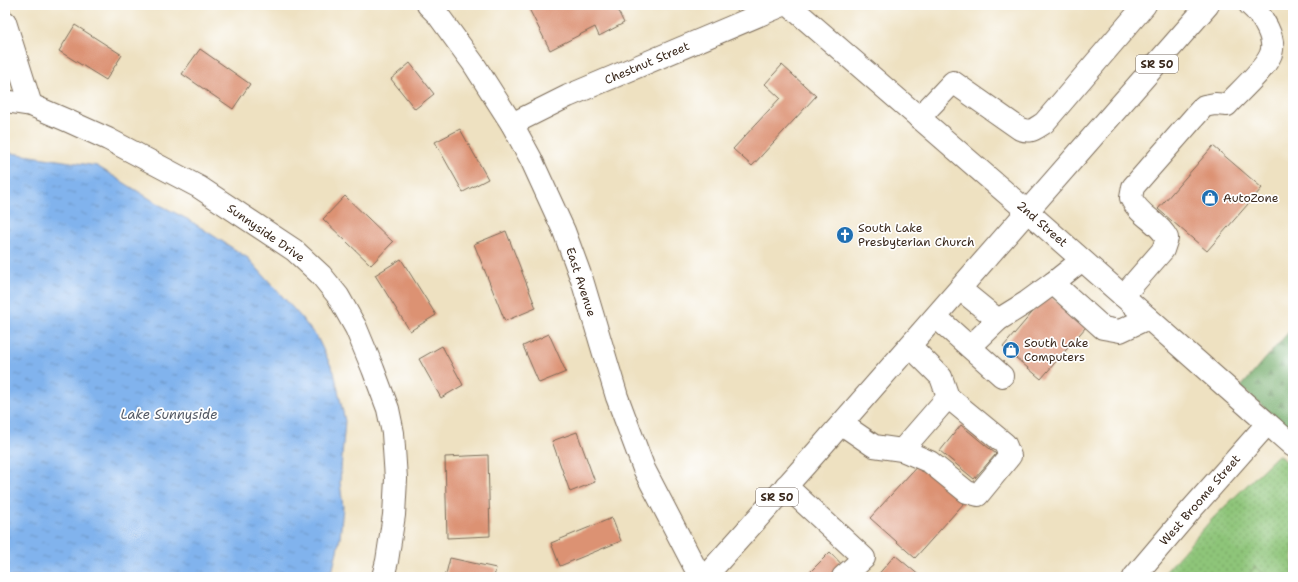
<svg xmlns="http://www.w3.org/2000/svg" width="1298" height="582" font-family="'Shantell Sans',sans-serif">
	<defs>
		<pattern id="grass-dots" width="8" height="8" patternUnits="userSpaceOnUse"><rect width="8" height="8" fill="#8ec579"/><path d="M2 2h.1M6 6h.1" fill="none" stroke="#75a063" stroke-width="1.8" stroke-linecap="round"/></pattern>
		<pattern id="forest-firs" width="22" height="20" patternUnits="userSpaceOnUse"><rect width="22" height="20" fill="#72aa69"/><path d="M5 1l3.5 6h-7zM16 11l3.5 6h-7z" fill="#5f8b56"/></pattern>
		<pattern id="water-ripples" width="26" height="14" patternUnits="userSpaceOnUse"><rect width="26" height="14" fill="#81b3ed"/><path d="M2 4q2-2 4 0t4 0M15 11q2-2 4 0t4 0" fill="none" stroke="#6b92bf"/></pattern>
	</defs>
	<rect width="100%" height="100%" fill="#fff"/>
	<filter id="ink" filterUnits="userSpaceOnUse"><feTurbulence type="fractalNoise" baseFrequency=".025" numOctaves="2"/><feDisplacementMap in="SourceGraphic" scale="8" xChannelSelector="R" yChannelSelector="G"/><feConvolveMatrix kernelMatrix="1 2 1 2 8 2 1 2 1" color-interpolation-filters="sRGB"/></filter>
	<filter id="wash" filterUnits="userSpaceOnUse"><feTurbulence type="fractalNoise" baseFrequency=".012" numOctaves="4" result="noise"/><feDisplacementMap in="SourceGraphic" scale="16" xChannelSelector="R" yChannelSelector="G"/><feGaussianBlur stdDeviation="0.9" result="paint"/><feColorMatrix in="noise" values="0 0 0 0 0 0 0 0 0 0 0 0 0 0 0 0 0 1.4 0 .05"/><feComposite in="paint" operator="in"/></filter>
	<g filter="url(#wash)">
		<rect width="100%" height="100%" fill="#eee1c1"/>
		<!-- grass -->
		<path fill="url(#grass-dots)" stroke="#64784c" d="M1278 455 1293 466V577H1161L1212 519Z"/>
		<!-- forest -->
		<path fill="url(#forest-firs)" stroke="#566a44" d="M1293 327V433L1241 387Z"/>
		<!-- pitch -->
		<path fill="#8ec579" stroke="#64784c" d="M1255 567 1269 577H1247Z"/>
		<!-- water -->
		<path fill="url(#water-ripples)" stroke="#5e6e86" d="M5 152 97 166 160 205 189 220 248 258 300 316 318 339 334 372 345 421 340 482 343 507 340 538 331 577H5Z"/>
		<g id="blocks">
			<!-- building -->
			<g fill="#dc9273">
				<path d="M527 5H615L624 23 599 36 595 27 550 50Z"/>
				<path d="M75 25 122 55 106 80 59 51Z"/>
				<path d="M200 49 250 84 233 109 182 74Z"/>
				<path d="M410 63 434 94 415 109 391 79Z"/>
				<path d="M782 65 816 96 752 166 733 149 780 98 765 84Z"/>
				<path d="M460 129 488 179 463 192 435 142Z"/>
				<path d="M1213 146 1262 188 1207 251 1158 209Z"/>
				<path d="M345 196 393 242 371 265 323 219Z"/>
				<path d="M506 231 536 308 505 321 474 244Z"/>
				<path d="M401 259 436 315 410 331 375 275Z"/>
				<path d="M1048 294 1086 327 1041 379 1003 347Z"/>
				<path d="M549 334 566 372 539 383 523 346Z"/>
				<path d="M442 346 463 385 441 398 419 359Z"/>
				<path d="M961 425 996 454 974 479 940 451Z"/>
				<path d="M577 432 595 482 570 492 552 441Z"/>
				<path d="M488 455 490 536 447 538 445 457Z"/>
				<path d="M921 462 965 502 915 558 870 518Z"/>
				<path d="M612 518 621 541 560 566 551 543Z"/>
				<path d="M830 552 846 569 837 577H810L807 575Z"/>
				<path d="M895 555 921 577H876Z"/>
				<path d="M450 558 496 568 494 577H443L444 574H446Z"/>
			</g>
		</g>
	</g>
	<g filter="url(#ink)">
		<use href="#blocks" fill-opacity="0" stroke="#7a6a57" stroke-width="1"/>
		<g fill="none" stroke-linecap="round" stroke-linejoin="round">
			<!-- minor casing -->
			<g stroke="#7a6a57" stroke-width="24">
				<g id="minor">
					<path d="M428 5 438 15 473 63 512 124 531 159 564 231 582 280 617 397 644 469 700 577"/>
					<path d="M789 5 1028 212 1293 446"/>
					<path d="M5 22 31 105"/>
					<path d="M5 101 31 105 66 120 108 139 199 187 294 250 321 275 338 296 356 328 373 369 388 409 393 433 396 479 394 515 387 561 383 577"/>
					<path d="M919 118 953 82 1020 129C1032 133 1034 129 1044 123L1145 5"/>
					<path d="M512 124 568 96 783 5"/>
					<path d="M1053 283 1103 328 1120 331 1148 318"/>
					<path d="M960 289 998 320"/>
					<path d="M1123 296 1163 250 1167 238C1158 221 1139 216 1131 198L1133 187 1204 106 1215 104 1227 105C1239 92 1263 71 1270 56 1278 40 1262 15 1250 5"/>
					<path d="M936 317 1002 376"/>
					<path d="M970 347 998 320 1027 302 1053 283 1082 260"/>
					<path d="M842 424 874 446 902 450 930 462 967 492 978 495 1010 456 1005 444 948 397 941 377 910 346"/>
					<path d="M902 450 948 397"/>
					<path d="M786 486 864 558 843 577"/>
					<path d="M1134 577 1190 511 1267 424"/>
				</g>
			</g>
			<!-- highway casing -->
			<g stroke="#7a6a57" stroke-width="24">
				<path id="highway" d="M705 577 807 463 1208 5"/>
			</g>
			<!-- minor -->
			<use href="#minor" stroke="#fff" stroke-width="22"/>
			<!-- highway -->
			<use href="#highway" stroke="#fff" stroke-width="22"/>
		</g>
	</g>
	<!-- icons -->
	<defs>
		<g id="shop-disc" transform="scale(0.9)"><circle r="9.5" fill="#1f6fb2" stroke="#fff"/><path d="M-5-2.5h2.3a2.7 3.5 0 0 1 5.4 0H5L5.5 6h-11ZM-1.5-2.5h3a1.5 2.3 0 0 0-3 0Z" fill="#fff"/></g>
		<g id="church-disc" transform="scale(0.9)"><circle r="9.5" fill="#1f6fb2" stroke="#fff"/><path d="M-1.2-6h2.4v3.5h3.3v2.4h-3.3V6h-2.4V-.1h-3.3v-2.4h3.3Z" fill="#fff"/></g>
	</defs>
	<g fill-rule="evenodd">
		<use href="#shop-disc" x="1210" y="198"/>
		<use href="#church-disc" x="845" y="235"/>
		<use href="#shop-disc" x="1011" y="350"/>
	</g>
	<g text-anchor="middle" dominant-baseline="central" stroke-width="3.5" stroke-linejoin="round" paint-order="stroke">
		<!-- shield labels -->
		<g fill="#fff" stroke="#766a62" stroke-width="1">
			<rect x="1136" y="55" width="42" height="18" rx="3"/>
			<rect x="756" y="488" width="42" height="18" rx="3"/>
		</g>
		<g font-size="11" font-weight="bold" fill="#3b2a1e">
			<text x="1157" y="64">SR 50</text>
			<text x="777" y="497">SR 50</text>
		</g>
		<!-- street labels -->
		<g font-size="12" fill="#3b2a1e" stroke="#fff">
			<text transform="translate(647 63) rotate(-23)">Chestnut Street</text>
			<text transform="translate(1042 224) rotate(41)">2nd Street</text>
			<text transform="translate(266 233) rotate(35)">Sunnyside Drive</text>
			<text transform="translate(581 282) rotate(72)">East Avenue</text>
			<text transform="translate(1200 500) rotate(-49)">West Broome Street</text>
		</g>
		<!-- poi labels -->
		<g font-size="12" fill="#3b2a1e" stroke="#fff" text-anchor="start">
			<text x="1223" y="198">AutoZone</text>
			<text x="858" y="228">South Lake<tspan x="858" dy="14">Presbyterian Church</tspan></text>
			<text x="1024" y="343">South Lake<tspan x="1024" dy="14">Computers</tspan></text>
		</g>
		<!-- water labels -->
		<g font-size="13" font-style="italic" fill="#545a66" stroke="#fff">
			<text x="169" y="414">Lake Sunnyside</text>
		</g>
	</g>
	<!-- margin -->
	<rect width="1298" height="582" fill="none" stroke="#fff" stroke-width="20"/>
</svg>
